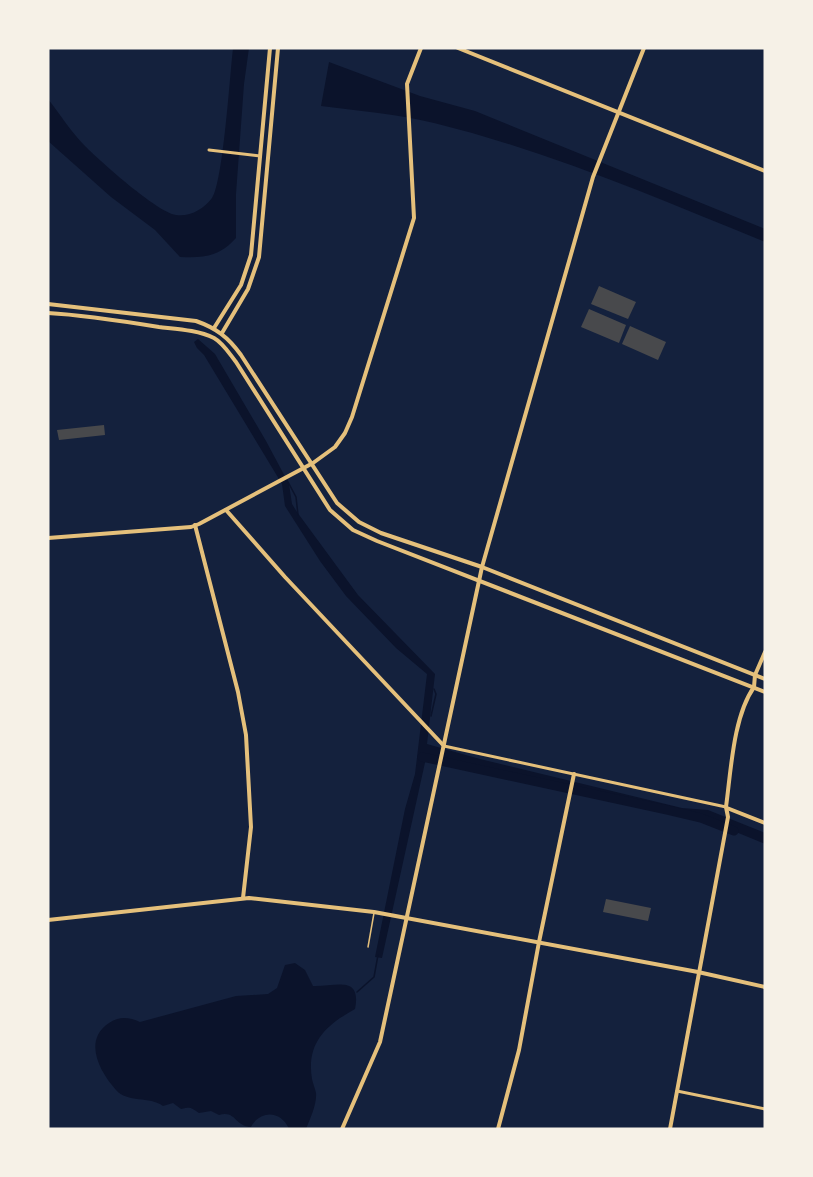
<svg xmlns="http://www.w3.org/2000/svg" width="813" height="1177" font-family="Commissioner,sans-serif">
	<rect width="100%" height="100%" fill="#14213d"/>
	<!-- water -->
	<g fill="#0b132b">
		<path d="M233 48H249L244 84 236 194V238C219 257 204 258 180 257L155 230 111 197 48 141V99C60 114 71 132 85 146 101 162 157 212 176 215 190 217 204 209 212 198 223 183 230 74 233 48Z"/>
		<path d="M329 62 420 96 475 111 765 229V242C657 198 548 151 434 123 398 114 359 111 321 106Z"/>
		<path d="M198 339 215 354 266 441 289 484 292 504 297 512 358 595 435 674 427 744 480 759 682 808 708 810 765 833V844L692 814 488 771 428 757 426 758 382 958 375 957 405 809 415 774 427 674 396 648 346 596 320 561 285 506 282 484 204 355 197 348 194 342Z"/>
		<path d="M295 963 305 970 313 986C334 987 362 974 355 1009 326 1025 306 1043 312 1079 313 1084 315 1088 316 1093 317 1104 310 1119 306 1129H289C281 1110 260 1110 251 1127 234 1126 236 1110 219 1115L211 1111 199 1113C190 1107 191 1107 181 1109L173 1103 163 1106C150 1096 127 1103 116 1090 99 1071 83 1040 109 1023 119 1016 129 1017 140 1022L236 996 268 994 277 988 285 965Z"/>
	</g>
	<g fill="none" stroke-linecap="round" stroke-linejoin="round">
		<!-- stream -->
		<g stroke="#0b132b" stroke-width="1.5">
			<path d="M287 480 296 497 298 515"/>
			<path d="M431 716 436 694 434 689"/>
			<path d="M357 992 374 977 378 955"/>
		</g>
		<!-- river -->
		<path stroke="#0b132b" stroke-width="9" d="M422 757 667 810 701 818 734 831"/>
	</g>
	<!-- building -->
	<g fill="#48494c">
		<path d="M599 286 636 302 628 319 591 304Z"/>
		<path d="M589 309 626 325 619 343 581 327Z"/>
		<path d="M630 326 666 342 658 360 622 344Z"/>
		<path d="M104 425 105 435 59 440 57 430Z"/>
		<path d="M606 899 651 908 648 921 603 912Z"/>
	</g>
	<g fill="none" stroke-linecap="round" stroke-linejoin="round">
		<!-- service -->
		<path stroke="#e5c07b" stroke-width="1.5" d="M368 947 374 913"/>
		<!-- minor -->
		<g stroke="#e5c07b" stroke-width="3">
			<path d="M209 150 260 156"/>
			<path d="M444 746 726 807"/>
			<path d="M677 1091 765 1109"/>
		</g>
		<!-- tertiary -->
		<g stroke="#e5c07b" stroke-width="4">
			<path d="M458 48 765 171"/>
			<path d="M226 510 285 577 444 746"/>
			<path d="M195 525 238 692 246 735 251 827 243 898"/>
			<path d="M48 538 191 527 199 524 313 463 335 447 345 433 352 417 414 218 407 84 421 48"/>
			<path d="M727 808 765 823"/>
			<path d="M48 920 249 898 374 912 698 972 765 987"/>
			<path d="M342 1129 380 1042 482 567"/>
			<path d="M498 1129 519 1050 539 942 574 774"/>
			<path d="M670 1129 728 817 726 807C731 771 733 717 754 687"/>
		</g>
		<!-- secondary -->
		<g stroke="#e5c07b" stroke-width="4">
			<path d="M48 304 196 321C216 328 228 337 241 355L337 503 359 522 381 533 482 567 765 679"/>
			<path d="M48 313C85 315 122 321 159 327 176 329 198 330 214 338 223 343 229 353 236 362L330 510 353 530 377 541 765 692"/>
			<path d="M214 328 241 285 251 255 270 48"/>
			<path d="M222 333 248 289 259 257 278 48"/>
			<path d="M482 567 593 177 644 48"/>
			<path d="M754 687 755 675 765 652"/>
		</g>
	</g>
	<!-- border -->
	<rect width="813" height="1177" fill="none" stroke="#f6f1e7" stroke-width="99"/>
</svg>
